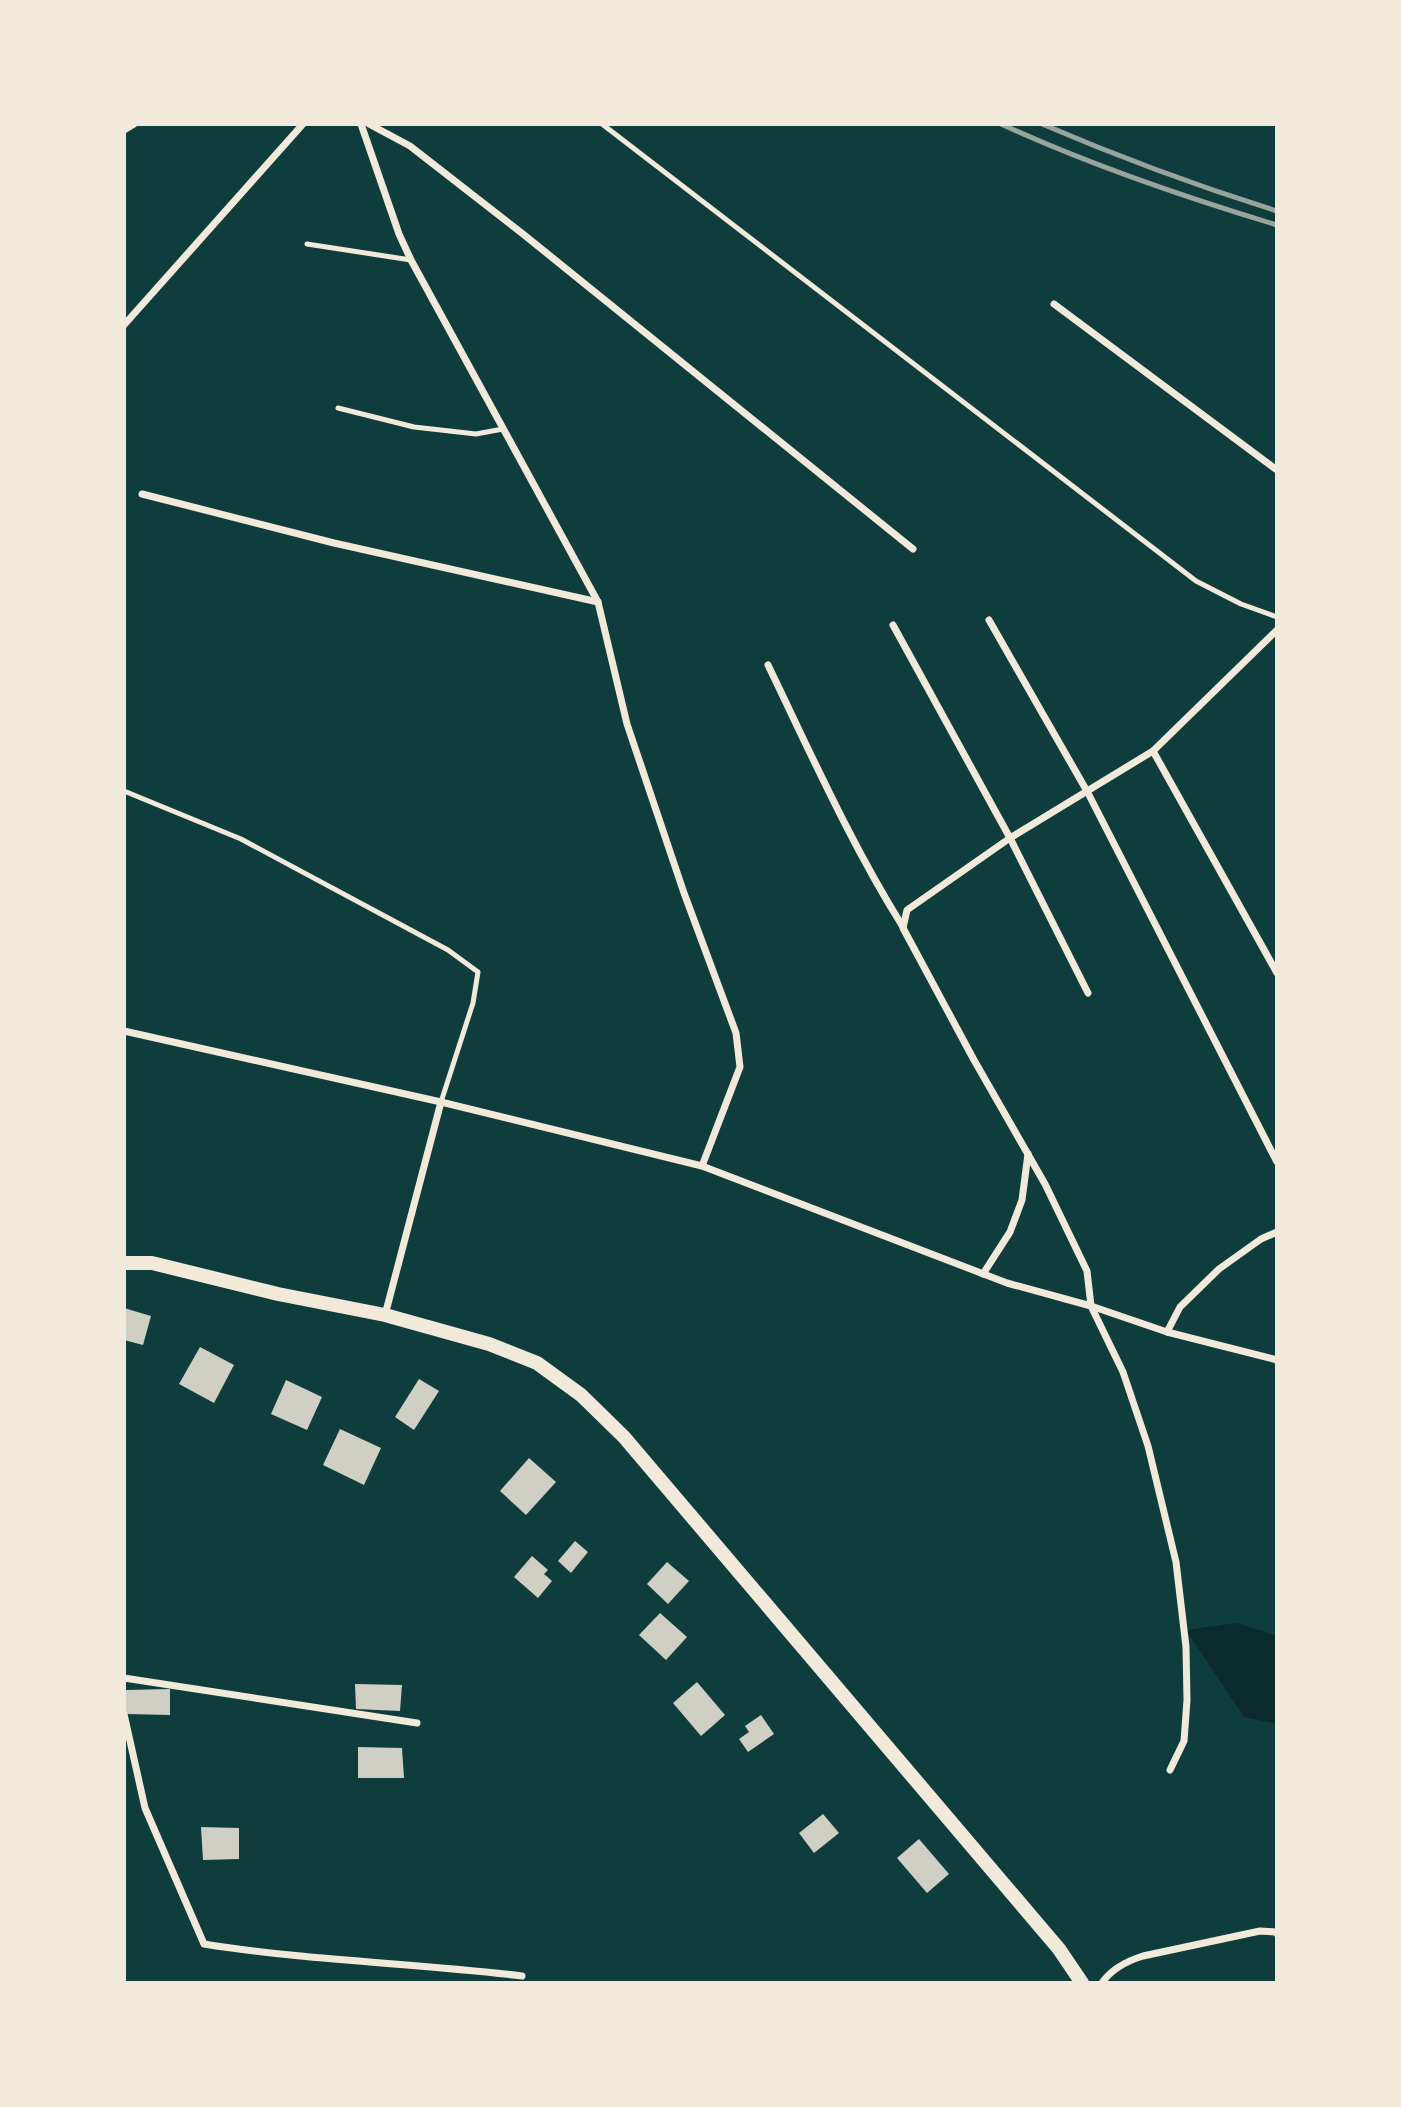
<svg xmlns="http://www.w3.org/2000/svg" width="1401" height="2107" font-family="Spectral,serif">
	<rect width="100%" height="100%" fill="#0f3d3e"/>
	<!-- water -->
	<path fill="#0a2a2b" d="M1237 1623 1277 1636V1724L1244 1717 1186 1630Z"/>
	<!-- building -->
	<g fill="#cfcfc3">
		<path d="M124 1308 151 1316 143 1345 124 1340Z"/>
		<path d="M200 1347 234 1365 214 1403 179 1384Z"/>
		<path d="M419 1379 439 1391 414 1430 395 1417Z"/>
		<path d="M286 1380 322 1397 307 1430 271 1414Z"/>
		<path d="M340 1429 381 1448 364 1485 323 1465Z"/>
		<path d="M529 1458 556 1482 526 1515 500 1491Z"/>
		<path d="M575 1541 588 1552 571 1573 558 1561Z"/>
		<path d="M532 1556 548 1570 544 1574 552 1581 538 1598 514 1577Z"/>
		<path d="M667 1562 689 1581 668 1604 647 1584Z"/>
		<path d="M660 1613 687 1637 666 1660 639 1635Z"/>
		<path d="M697 1682 725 1715 701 1736 673 1703Z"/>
		<path d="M355 1684 402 1685 400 1711 356 1709Z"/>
		<path d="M170 1689V1715L126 1714V1690Z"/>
		<path d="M761 1715 774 1734 748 1752 739 1739 749 1732 745 1726Z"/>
		<path d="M358 1747 402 1748 404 1778H358Z"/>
		<path d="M823 1814 839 1833 814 1853 799 1833Z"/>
		<path d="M201 1827 239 1828V1859L203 1860Z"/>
		<path d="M919 1839 949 1874 927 1893 897 1858Z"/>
	</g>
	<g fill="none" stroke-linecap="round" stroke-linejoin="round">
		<!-- service -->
		<g stroke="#f1e9da" stroke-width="5">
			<path d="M602 124 1196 581 1241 604 1277 617"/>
			<path d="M307 244 411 260"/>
			<path d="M338 408 414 427 476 434 503 429"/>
			<path d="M124 791 241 839 448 950 478 972 473 1003 441 1102"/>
		</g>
		<!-- minor -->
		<g stroke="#f1e9da" stroke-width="7">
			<path d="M361 124 399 234 411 260 598 602 627 724 684 893 736 1033 740 1067 702 1166"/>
			<path d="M369 124 410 146 523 234 913 549"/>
			<path d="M124 130 134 124"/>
			<path d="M1054 304 1277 470"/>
			<path d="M124 325 303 124"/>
			<path d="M142 494 334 543 598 602"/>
			<path d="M989 620 1088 793 1277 1162"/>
			<path d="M893 625 1010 838 1088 993"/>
			<path d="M768 665C811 754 851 844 903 927"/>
			<path d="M1153 751 1277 973"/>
			<path d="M124 1031 441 1102 702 1166 1007 1283 1091 1306 1167 1332 1277 1360"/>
			<path d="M983 1274 1010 1232 1022 1200 1028 1154"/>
			<path d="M385 1315 441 1102"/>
			<path d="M1167 1332 1180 1307 1219 1269 1261 1239 1277 1232"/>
			<path d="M124 1678 417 1723"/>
			<path d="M124 1714 145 1808 204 1944C309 1961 416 1963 522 1976"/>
			<path d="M1170 1770 1184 1741 1187 1700 1186 1647 1176 1562 1148 1446 1123 1372 1091 1306 1087 1271 1045 1184 974 1060 903 928 907 910 1010 838 1153 751 1277 630"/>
			<path d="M1102 1983C1112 1968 1127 1961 1143 1956L1260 1931 1276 1932 1277 1934"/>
		</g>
		<!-- secondary -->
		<path stroke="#f1e9da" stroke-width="14" d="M124 1263H152L278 1294 385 1315 489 1344 537 1363 581 1395 624 1437 1059 1949 1082 1983"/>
		<!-- rail -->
		<g stroke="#97a49c" stroke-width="5">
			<path d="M1001 124C1090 165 1184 197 1277 225"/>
			<path d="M1042 124C1119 157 1197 186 1277 211"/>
		</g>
	</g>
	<!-- border -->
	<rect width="1401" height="2107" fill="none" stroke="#f1e9da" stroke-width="252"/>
</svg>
